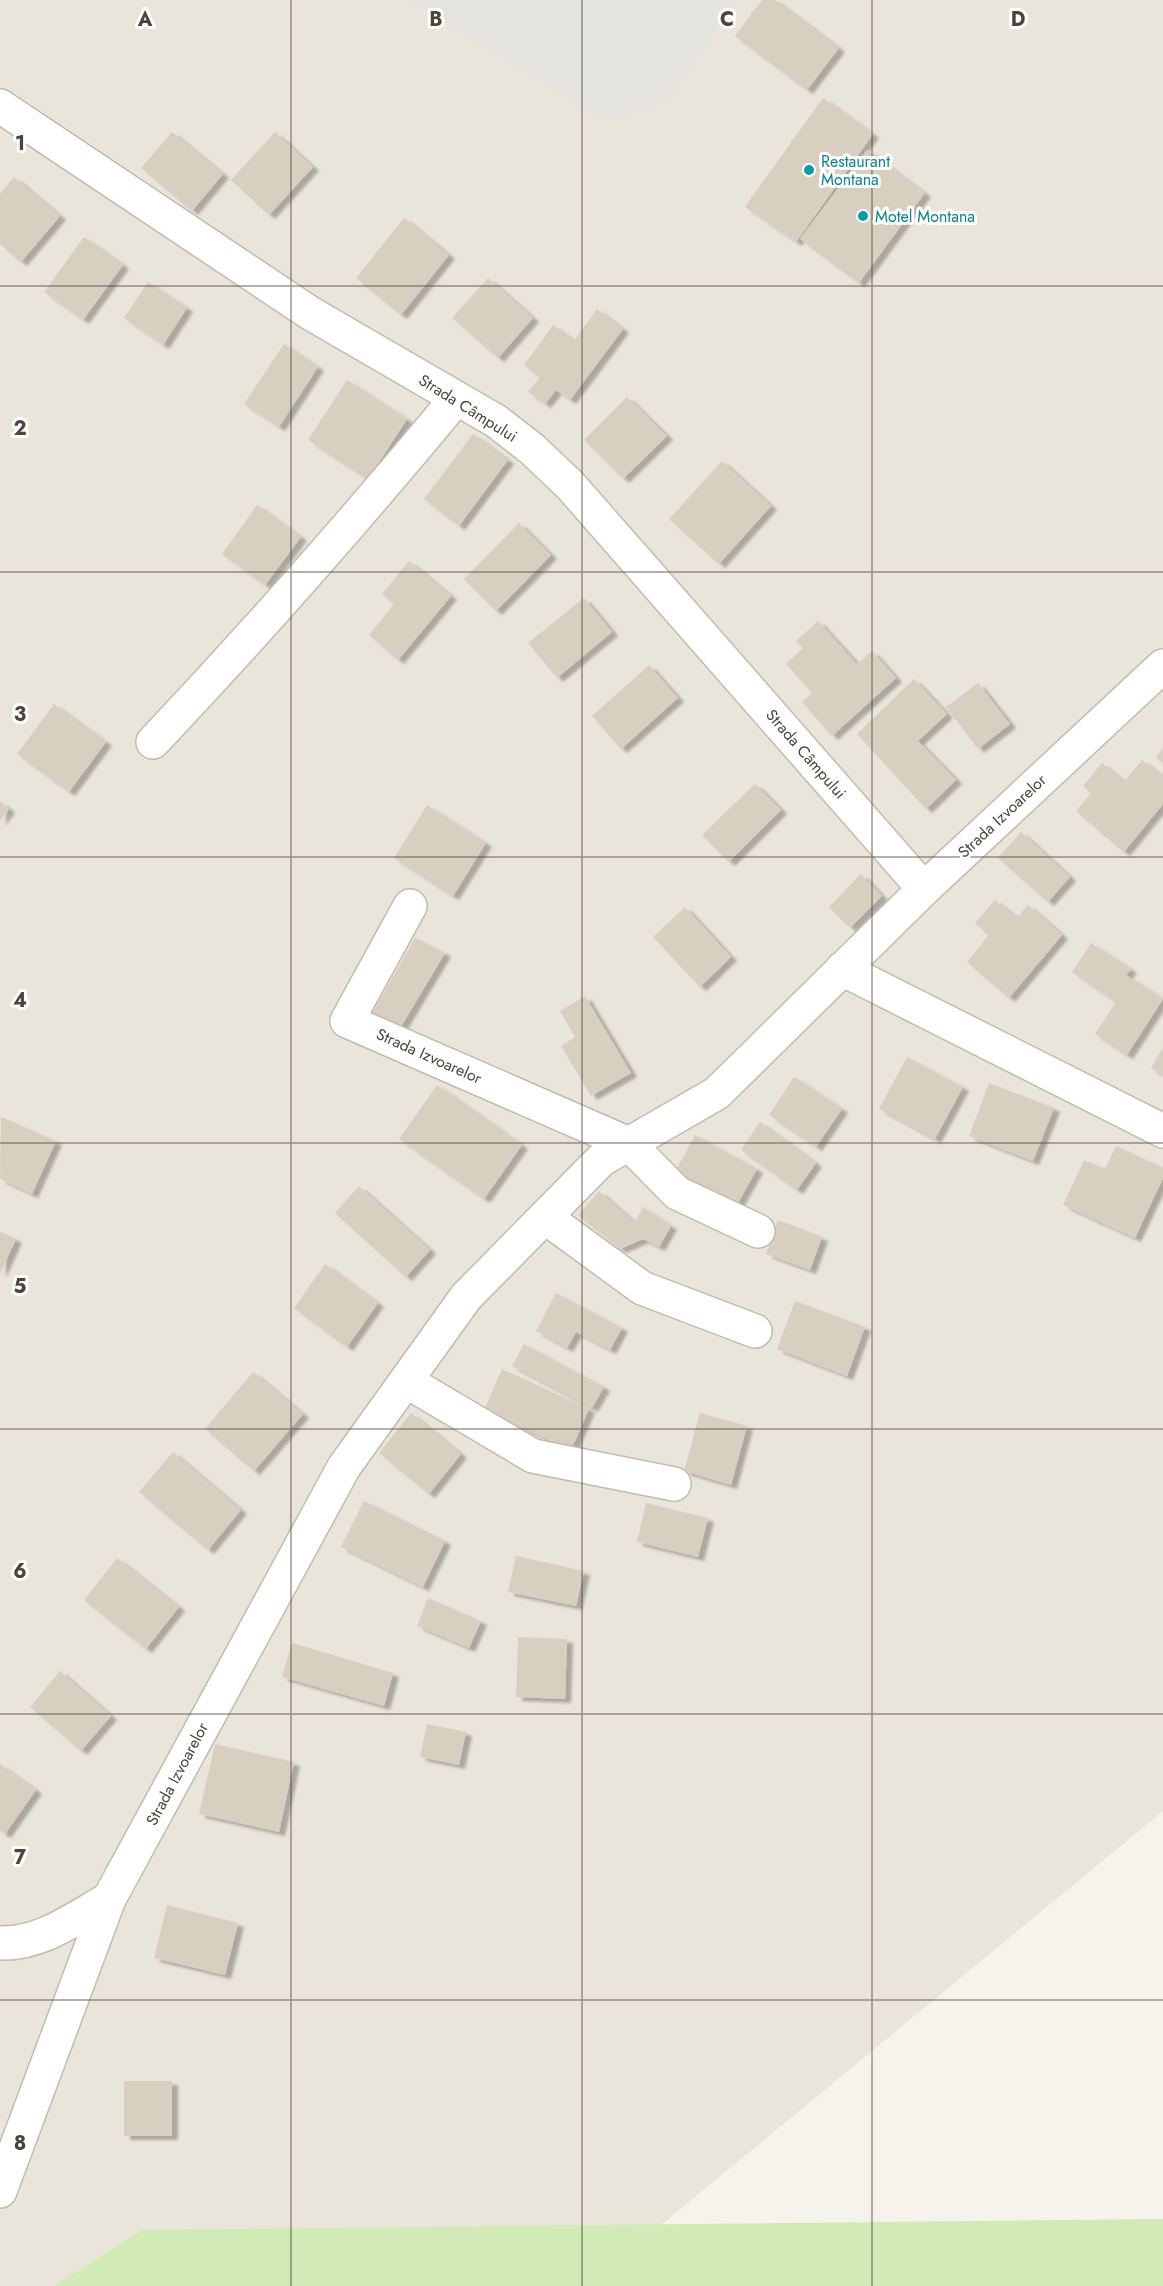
<svg xmlns="http://www.w3.org/2000/svg" width="1163" height="2286" font-family="Jost,sans-serif">
	<defs>
		<filter id="shadow"><feDropShadow dx="6" dy="4" stdDeviation="1.5" flood-color="#0004"/></filter>
	</defs>
	<rect width="100%" height="100%" fill="#f6f3ec"/>
	<!-- residential -->
	<path fill="#eae5da" d="M0 0H1163V1811L587 2286H0Z"/>
	<!-- green -->
	<path fill="#d2eab5" d="M1163 2219V2286H54L142 2230Z"/>
	<!-- parking -->
	<path fill="#e5e3e0" d="M406 0H737L665 103 608 121Z"/>
	<!-- building -->
	<g fill="#d8cfc1" filter="url(#shadow)">
		<path d="M762 0H775L839 48 807 90 735 36Z"/>
		<path d="M823 98 873 134 796 242 745 207Z"/>
		<path d="M172 132 223 174 192 211 141 168Z"/>
		<path d="M275 132 313 167 269 215 231 180Z"/>
		<path d="M867 150 925 193 859 283 800 239Z"/>
		<path d="M14 177 60 216 21 262 0 244V194Z"/>
		<path d="M404 218 449 255 401 315 356 278Z"/>
		<path d="M84 237 123 265 83 320 44 292Z"/>
		<path d="M488 278 533 318 498 358 452 318Z"/>
		<path d="M148 282 187 308 163 345 124 318Z"/>
		<path d="M597 309 623 329 570 400 556 390 545 404 528 392 540 377 524 365 553 325 574 341Z"/>
		<path d="M284 344 318 367 279 427 244 404Z"/>
		<path d="M347 380 407 419 368 479 308 440Z"/>
		<path d="M627 397 667 436 623 479 584 440Z"/>
		<path d="M473 434 508 460 459 526 424 499Z"/>
		<path d="M722 461 771 506 719 564 669 519Z"/>
		<path d="M257 505 301 537 265 585 222 554Z"/>
		<path d="M519 523 551 555 496 611 464 579Z"/>
		<path d="M409 561 451 596 398 660 369 635 394 604 382 594Z"/>
		<path d="M584 598 612 632 557 678 528 643Z"/>
		<path d="M818 621 857 664 872 651 896 678 832 736 802 702 812 693 786 664 803 648 796 641Z"/>
		<path d="M649 665 678 698 621 749 592 716Z"/>
		<path d="M914 679 947 714 918 741 956 780 926 809 857 734Z"/>
		<path d="M978 683 1010 724 978 749 946 707Z"/>
		<path d="M54 704 106 742 69 792 17 754Z"/>
		<path d="M1163 747V763L1156 758Z"/>
		<path d="M1142 760 1163 777V804L1124 852 1076 811 1091 793 1083 786 1102 763 1124 782Z"/>
		<path d="M755 784 781 810 729 862 702 835Z"/>
		<path d="M0 801 9 809 0 821Z"/>
		<path d="M427 805 486 843 453 896 394 858Z"/>
		<path d="M1021 832 1070 877 1048 902 998 858Z"/>
		<path d="M861 874 882 896 850 928 829 907Z"/>
		<path d="M995 900 1017 918 1028 905 1062 935 1009 998 967 962 989 935 975 923Z"/>
		<path d="M685 907 731 957 700 987 653 937Z"/>
		<path d="M415 938 445 953 399 1030 371 1015Z"/>
		<path d="M1091 943 1131 969 1126 975 1163 999 1127 1055 1095 1034 1116 1002 1072 972Z"/>
		<path d="M585 996 631 1073 591 1096 561 1046 575 1037 560 1011Z"/>
		<path d="M1163 1047V1075L1151 1068Z"/>
		<path d="M907 1057 963 1087 935 1139 879 1109Z"/>
		<path d="M794 1077 842 1109 816 1147 769 1115Z"/>
		<path d="M989 1083 1054 1108 1033 1161 969 1136Z"/>
		<path d="M437 1085 522 1145 484 1199 399 1139Z"/>
		<path d="M1 1117 56 1141 32 1194 0 1179Z"/>
		<path d="M760 1122 816 1163 797 1190 741 1150Z"/>
		<path d="M695 1135 757 1169 738 1203 676 1170Z"/>
		<path d="M1116 1146 1163 1168V1178L1135 1238 1063 1205 1084 1160 1105 1169Z"/>
		<path d="M359 1186 430 1250 406 1277 335 1213Z"/>
		<path d="M599 1191 635 1223 643 1207 671 1226 659 1247 643 1239 620 1249 578 1215Z"/>
		<path d="M778 1220 822 1237 810 1270 766 1254Z"/>
		<path d="M0 1232 16 1239 0 1274Z"/>
		<path d="M325 1264 378 1303 347 1347 294 1308Z"/>
		<path d="M556 1293 622 1328 610 1350 576 1332 567 1348 536 1331Z"/>
		<path d="M795 1301 865 1327 847 1376 777 1349Z"/>
		<path d="M524 1344 604 1387 592 1408 512 1366Z"/>
		<path d="M502 1369 589 1409 571 1450 484 1410Z"/>
		<path d="M253 1372 303 1414 254 1471 205 1429Z"/>
		<path d="M411 1413 461 1454 429 1494 379 1453Z"/>
		<path d="M700 1413 747 1426 731 1485 684 1471Z"/>
		<path d="M173 1452 241 1510 208 1550 139 1492Z"/>
		<path d="M364 1501 445 1541 423 1587 341 1547Z"/>
		<path d="M646 1503 708 1518 698 1557 637 1542Z"/>
		<path d="M516 1556 584 1571 576 1606 508 1592Z"/>
		<path d="M117 1558 179 1607 146 1649 84 1600Z"/>
		<path d="M428 1598 481 1621 469 1648 417 1626Z"/>
		<path d="M518 1637 567 1639 565 1699 516 1697Z"/>
		<path d="M292 1643 393 1673 384 1706 282 1677Z"/>
		<path d="M60 1671 111 1716 81 1751 30 1707Z"/>
		<path d="M427 1724 466 1732 459 1765 420 1757Z"/>
		<path d="M215 1744 294 1762 279 1832 199 1814Z"/>
		<path d="M0 1764 36 1790 5 1834 0 1831Z"/>
		<path d="M167 1905 238 1923 225 1975 154 1958Z"/>
		<rect x="124" y="2081" width="48" height="55"/>
	</g>
	<g fill="none" stroke-linecap="round" stroke-linejoin="round">
		<!-- minor casing -->
		<g stroke="#c2bbae" stroke-width="36">
			<g id="minor">
				<path d="M0 106 310 313 496 421 532 449 570 485 924 889"/>
				<path d="M153 742C258 631 359 516 456 399"/>
				<path d="M410 906 347 1021 629 1144 677 1193 758 1231"/>
				<path d="M842 969 1163 1131"/>
				<path d="M545 1217 642 1288 755 1331"/>
				<path d="M406 1381 533 1456 674 1484"/>
				<path d="M0 1943C40 1945 75 1918 109 1899"/>
				<path d="M0 2191 109 1899 344 1467 466 1297 601 1160 717 1093 924 889 1163 666"/>
			</g>
		</g>
		<!-- minor -->
		<use href="#minor" stroke="#fff" stroke-width="33"/>
	</g>
	<!-- grid -->
	<path fill="none" stroke="#4b4439" stroke-width="1.5" stroke-opacity="0.55" d="M291 0V2286M582 0V2286M872 0V2286M0 286H1163M0 572H1163M0 857H1163M0 1143H1163M0 1429H1163M0 1714H1163M0 2000H1163"/>
	<!-- markers -->
	<g fill="#0f9aa8" stroke="#fff" stroke-width="2">
		<circle cx="809" cy="170" r="6"/>
		<circle cx="863" cy="216" r="6"/>
	</g>
	<g text-anchor="middle" dominant-baseline="central" stroke-width="6" stroke-linejoin="round" paint-order="stroke">
		<!-- culture labels -->
		<g font-size="16" fill="#0d838f" stroke="#fff" text-anchor="start">
			<text x="821" y="161">Restaurant<tspan x="821" dy="18">Montana</tspan></text>
			<text x="875" y="216">Motel Montana</text>
		</g>
		<!-- street labels -->
		<g font-size="16" fill="#4b4439" stroke="#fff">
			<text transform="translate(468 408) rotate(32)">Strada Câmpului</text>
			<text transform="translate(806 754) rotate(49)">Strada Câmpului</text>
			<text transform="translate(1002 816) rotate(-43)">Strada Izvoarelor</text>
			<text transform="translate(429 1056) rotate(24)">Strada Izvoarelor</text>
			<text transform="translate(177 1774) rotate(-62)">Strada Izvoarelor</text>
		</g>
	</g>
	<g font-size="20" text-anchor="middle" font-weight="bold" fill="#4b4439" stroke="#fff" stroke-width="6" stroke-linejoin="round" paint-order="stroke">
		<text x="145" y="26">A</text>
		<text x="436" y="26">B</text>
		<text x="727" y="26">C</text>
		<text x="1018" y="26">D</text>
		<text x="20" y="150">1</text>
		<text x="20" y="435">2</text>
		<text x="20" y="721">3</text>
		<text x="20" y="1007">4</text>
		<text x="20" y="1293">5</text>
		<text x="20" y="1578">6</text>
		<text x="20" y="1864">7</text>
		<text x="20" y="2150">8</text>
	</g>
</svg>
